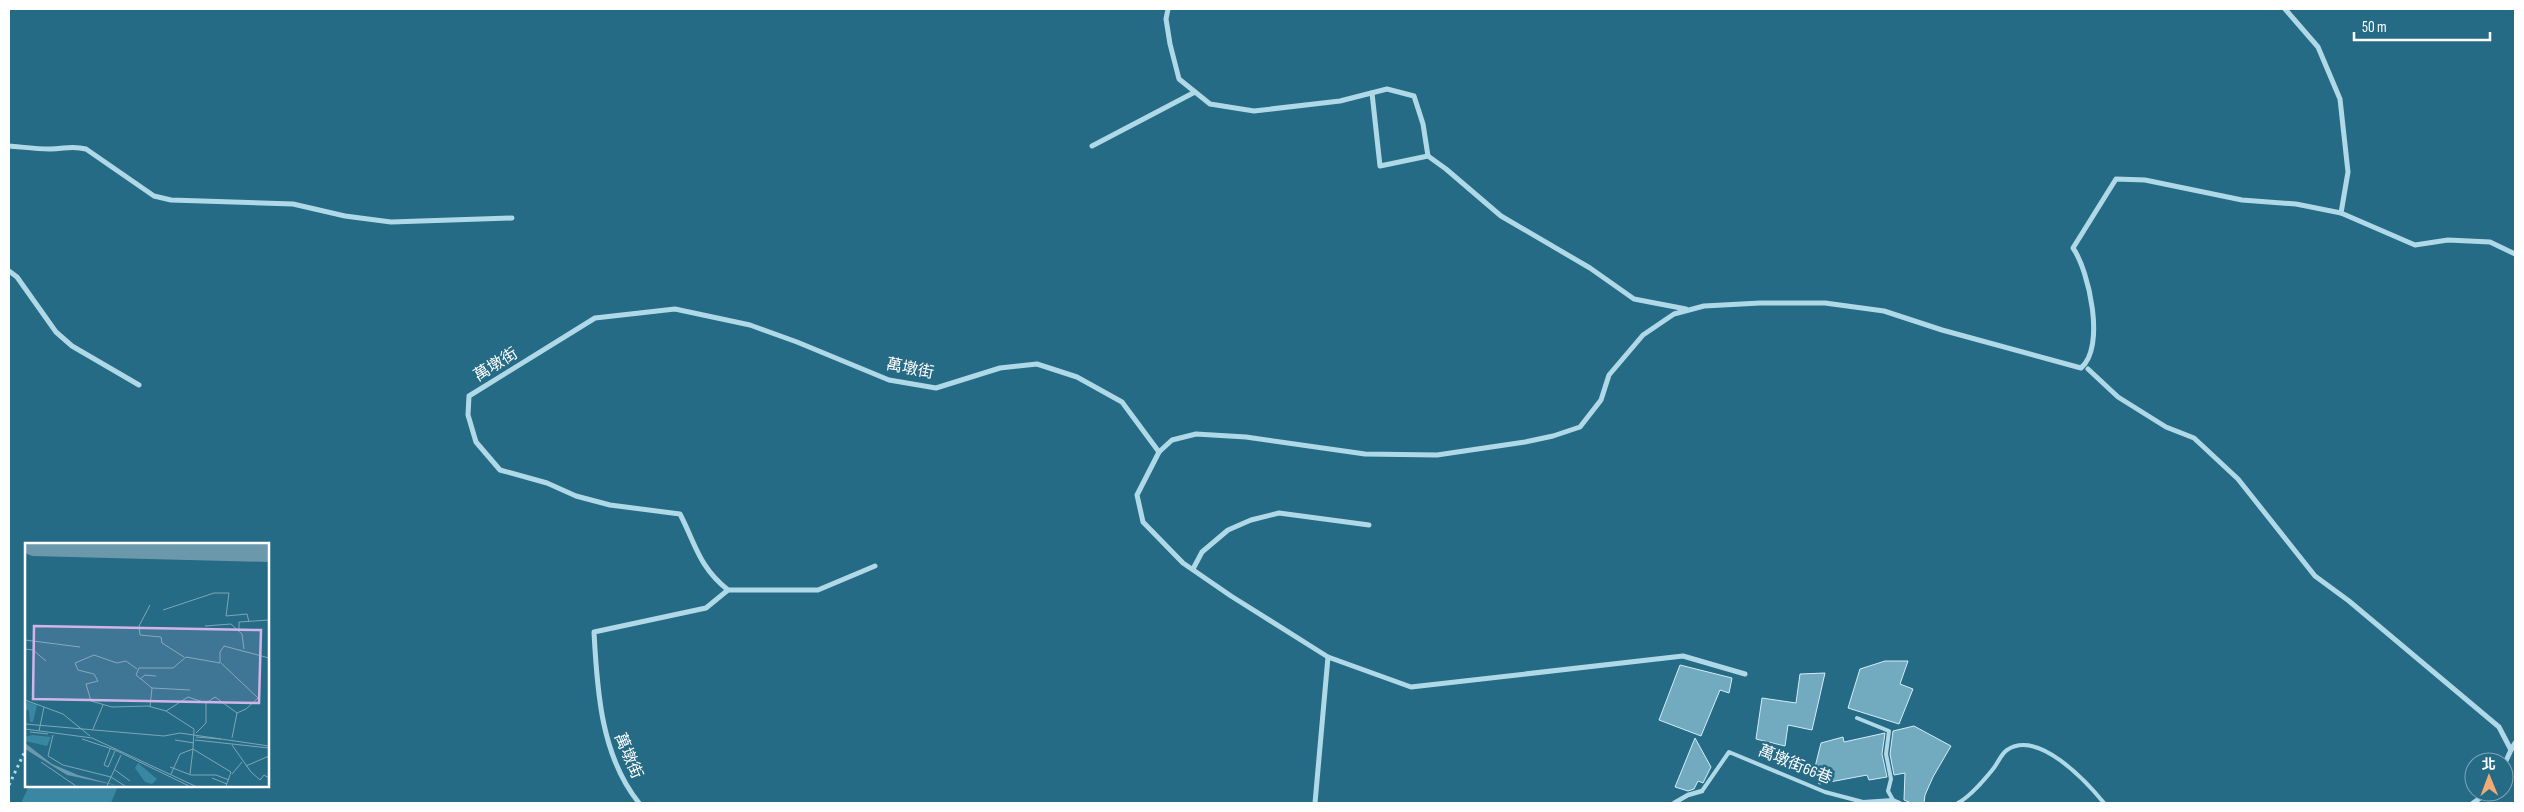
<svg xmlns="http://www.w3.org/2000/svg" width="2524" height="812" font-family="'Sofia Sans Condensed','Noto Sans TC',sans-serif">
	<rect width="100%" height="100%" fill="#266b86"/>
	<!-- green -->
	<path fill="#3a87a3" d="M29 786H118L111 803H21Z"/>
	<!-- building -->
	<g fill="#72aabf" stroke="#d4edf6">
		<path d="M1885 661H1908L1900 684 1913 689 1899 724 1848 708 1860 669Z"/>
		<path d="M1680 665 1732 678 1729 693 1720 690 1701 736 1659 720Z"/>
		<path d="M1825 673 1812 730 1788 725 1785 746 1756 739 1762 698 1796 703 1800 674Z"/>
		<path d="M1914 726 1951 746 1933 777 1925 795 1924 803H1911L1904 800 1905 773 1894 775 1890 754 1893 731Z"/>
		<path d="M1885 733 1882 754 1887 777 1869 780 1867 775 1819 784 1815 767 1821 743 1843 737 1844 742Z"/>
		<path d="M1695 738 1711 767 1703 783 1698 781 1694 789 1688 791 1675 787Z"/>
	</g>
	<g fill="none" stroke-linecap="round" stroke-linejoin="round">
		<!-- path -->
		<path stroke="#b0d9e8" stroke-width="3" stroke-dasharray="2.5 4" stroke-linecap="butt" d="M9 785 26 749"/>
		<!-- service -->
		<g stroke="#b0d9e8" stroke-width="4">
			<path d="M1857 718 1889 731 1886 754 1891 779 1888 791 1893 800"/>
			<path d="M1702 791 1729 752 1825 792 1863 802 1893 800 1900 803"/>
			<path d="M1958 803C1971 796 1984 780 1993 769 1998 763 2001 754 2007 750 2038 729 2086 781 2104 803"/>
		</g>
		<!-- pedestrian -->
		<path stroke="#b0d9e8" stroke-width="4.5" d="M1674 803 1688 795 1702 791"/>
		<!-- minor -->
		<g stroke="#b0d9e8" stroke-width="5">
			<path d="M1168 9 1166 19 1170 44 1179 79 1210 104 1254 111 1340 101 1387 89 1414 96 1423 124 1428 156 1446 169 1501 216 1590 268 1634 299 1686 309"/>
			<path d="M2285 9 2318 47 2340 99 2348 172 2341 213"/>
			<path d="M1372 93 1380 166 1428 156"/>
			<path d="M9 146C22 147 36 149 50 149 65 149 71 145 86 149L154 196 171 200 293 204 345 216 391 222 512 218"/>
			<path d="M1092 146 1195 92"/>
			<path d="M9 271 17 277 56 332 72 346 139 385"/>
			<path d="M2088 369 2118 397 2166 427 2194 438 2238 479 2315 576 2349 601 2499 727 2511 750 2504 765"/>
			<path d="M1193 569 1202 552 1228 530 1251 520 1279 513 1369 525"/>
			<path d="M728 590H818L875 566"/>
			<path d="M1328 657 1411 687 1683 656 1745 674"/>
			<path d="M2511 750 2515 743"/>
			<path d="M639 803C601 756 597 690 594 632L706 608 728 590C699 567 696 545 680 514L610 505 576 496 547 483 500 470 476 442 468 415 469 396 595 318 675 309 750 325 797 342 889 380 936 388 1000 368 1037 364 1077 377 1122 402 1159 452"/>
			<path d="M1315 803 1328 657 1231 596 1183 563 1143 522 1137 495 1159 452 1172 440 1196 434 1246 437 1365 454 1437 455 1525 442 1553 436 1580 427 1601 400 1609 375 1643 335 1674 314 1704 306 1760 303H1825L1884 311 1942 330 2081 368C2106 347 2089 271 2073 248L2116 179 2145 180 2242 200 2296 204 2341 213 2415 245 2448 240 2490 242 2515 254"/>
			<path d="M2473 803 2489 792"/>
		</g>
	</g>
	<g text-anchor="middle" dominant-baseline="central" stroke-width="5" stroke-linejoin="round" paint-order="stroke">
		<!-- street labels -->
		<g font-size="16" fill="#fff" stroke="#266b86">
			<text transform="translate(496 365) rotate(-32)">萬墩街</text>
			<text transform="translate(910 369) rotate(11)">萬墩街</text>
			<text transform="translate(628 756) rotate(67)">萬墩街</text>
			<text transform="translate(1795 765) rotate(22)">萬墩街66巷</text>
		</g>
	</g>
	<!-- overview -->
	<g transform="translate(25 543)">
		<rect width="244" height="244" fill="#266b86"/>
		<path d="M2 159 12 162 8 179H5L4 168 0 165ZM7 192 26 194 22 203 0 198V194ZM113 220 132 236 127 241 120 239 110 225Z" fill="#3a87a3"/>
		<path d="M0 1H244V19L7 13 0 10ZM0 200 27 221 53 232 94 243 42 232 0 206Z" fill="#6b98aa"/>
		<path fill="none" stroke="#7da6b6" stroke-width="1" d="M125 62 114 83 115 92 136 94 137 100 159 114M138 67 189 50H204L201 73 222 71 224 79M180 83 206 81 217 91 219 106M214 87V79L244 77M0 97 55 104M0 106 8 107 21 118M196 120 233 155 221 166 212 170 207 195M112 126 101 118 92 120 69 112 50 120 53 127 69 131 73 138 61 141 66 158 87 164 123 163 141 168 169 186 168 206 155 211 146 231M115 136 120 132 131 133M127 145 165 147M0 157 38 171 65 193M181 160 190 154 212 170M125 164 127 145 111 132 114 125H148L161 114 195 120V109L199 103 244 115M141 168 163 154 181 160V180L171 190M0 181 139 193 155 190 244 203M0 186 67 195 170 243M68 186 78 162M14 188 19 164M5 189 23 191M28 192 23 213 38 222 86 234 100 243M171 194 196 196M57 196 90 207 164 243M150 197 169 200M170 197 244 205M207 202 226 229 235 237 239 232 244 235M85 206 79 222 83 224 90 208M16 219 51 243M221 223 244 213M145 224 166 232H191L204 237M90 227 105 238M165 231 168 206 206 229 201 243M207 231 217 219M187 235 202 241M82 243 96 212"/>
		<path fill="#d1b5e9" fill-opacity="0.15" stroke="#d1b5e9" stroke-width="2.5" d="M9 83 236 87 234 160 8 156Z"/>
		<rect width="244" height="244" fill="none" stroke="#fff" stroke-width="2.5"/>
	</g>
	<!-- border -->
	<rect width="2524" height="812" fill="none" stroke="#ffffff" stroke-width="20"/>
	<!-- north arrow -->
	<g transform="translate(2489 777) rotate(359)"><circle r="24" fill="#266b86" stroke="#7da6b6"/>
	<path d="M0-4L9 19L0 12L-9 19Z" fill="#f2ab75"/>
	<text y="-8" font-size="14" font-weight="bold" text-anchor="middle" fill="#ffffff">北</text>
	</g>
	<!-- scale -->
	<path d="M2354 32v8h136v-8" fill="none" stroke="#ffffff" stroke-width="2.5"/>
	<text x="2362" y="32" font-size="15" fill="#ffffff" stroke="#266b86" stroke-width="4" paint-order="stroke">50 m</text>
</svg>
